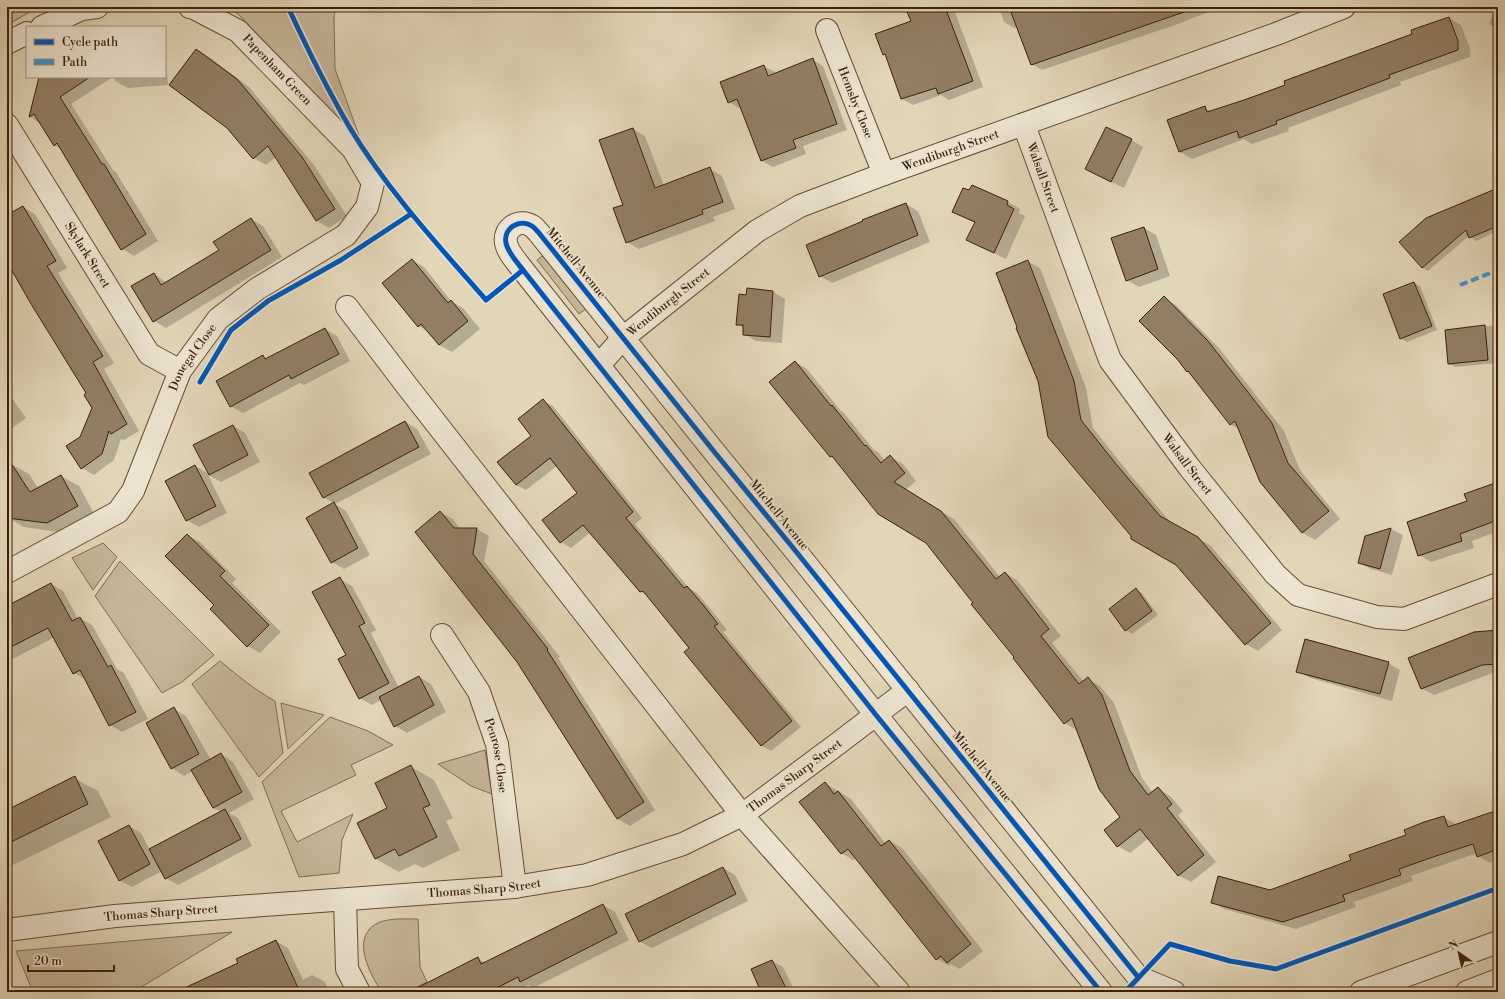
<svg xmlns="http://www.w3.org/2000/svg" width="1505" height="999" font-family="'Libre Bodoni',serif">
	<rect width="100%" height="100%" fill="#e2d6b8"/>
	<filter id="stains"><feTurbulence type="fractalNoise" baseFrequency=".005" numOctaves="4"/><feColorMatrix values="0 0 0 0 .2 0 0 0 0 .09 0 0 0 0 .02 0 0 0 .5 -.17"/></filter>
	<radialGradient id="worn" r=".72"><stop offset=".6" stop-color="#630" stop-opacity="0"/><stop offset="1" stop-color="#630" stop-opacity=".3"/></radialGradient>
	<!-- green -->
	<g fill="#c6b79a" stroke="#816b51">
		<path d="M7 7H39L7 25Z"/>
		<path d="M226 7H336L334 16 335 69 362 144 237 13Z"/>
		<path d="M546 253 590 306 579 314 537 260Z"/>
		<path d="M103 543 117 557 93 590 72 558Z"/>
		<path d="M120 561 214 655 182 682 162 693 95 596Z"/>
		<path d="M220 661C238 676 255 690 275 701L283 753 259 777 192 684Z"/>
		<path d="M281 703 324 715 288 749Z"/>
		<path d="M330 717 368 731 393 745 351 765 356 775 281 811 297 842 353 814 342 840 339 873 299 877 262 782Z"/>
		<path d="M485 750 492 794 471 786 438 764Z"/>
		<path d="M418 919 420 967 427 982 407 992H382C369 973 349 935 380 922 391 918 406 919 418 919Z"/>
		<path d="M232 932 133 992H33L16 951Z"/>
	</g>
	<!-- shadow -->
	<g fill="#0003">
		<path d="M922 7H953L983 87 949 100 941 95 913 105 902 99 887 56 884 54 912 22Z"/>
		<path d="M999 7H1222L1175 25 1042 70 1032 64 1018 27 1014 28 1004 22Z"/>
		<path d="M1496 7H1498V29L1489 24Z"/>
		<path d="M1449 18 1461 25 1470 48V57L1400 82 1401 85 1288 128 1289 131 1252 144 1244 139 1192 159 1180 152 1168 121 1205 108 1212 112 1286 85 1414 34Z"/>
		<path d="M165 47 168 85 128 88 115 81V77H165Z"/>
		<path d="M197 50 209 57 249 87 314 165 347 216 329 228 317 221 276 157 266 165 254 158Z"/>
		<path d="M813 60 823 66 847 130 803 146 806 154 773 167 762 161 742 107 739 108 729 102 764 66 775 72V74Z"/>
		<path d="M40 77H113L71 104 113 170 116 172 158 241 134 256 122 249 62 149 54 145 40 123 30 117Z"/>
		<path d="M633 129 645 136 664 186 710 169 722 176 735 209 713 217 715 221 639 249 627 242 625 205Z"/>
		<path d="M1131 140 1143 147 1124 188 1099 176Z"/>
		<path d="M7 166 13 175 7 179Z"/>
		<path d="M972 187 1008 202 1020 209 1019 213 1025 216 1006 259 967 240 975 223 953 212 970 191Z"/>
		<path d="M1492 191 1498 195V231L1476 241 1469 236 1428 271 1423 268 1400 242Z"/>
		<path d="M906 204 918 211 930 242 832 283 820 276Z"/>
		<path d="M23 207 35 214 67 268 58 273 114 363 104 369 139 431 124 440 121 439 114 460 94 475 82 468 81 438 93 408 87 394 7 261V217Z"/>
		<path d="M251 219 263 226 282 257 166 328 154 321V274L167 283 220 250Z"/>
		<path d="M1144 228 1156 235 1170 276 1139 287 1127 280Z"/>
		<path d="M412 260 424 267 452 302 463 308 480 329 452 352 439 345 430 332 418 326Z"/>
		<path d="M1027 261 1040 268 1086 388 1093 428 1128 472 1172 524 1210 545 1282 630 1258 651 1246 644 1177 564 1132 536 1049 437Z"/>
		<path d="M1414 283 1420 286 1437 330 1407 342 1401 338Z"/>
		<path d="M773 292 785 299 782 343 756 341 744 334V328L737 324 747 296Z"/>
		<path d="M1164 298 1176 305 1220 349 1284 431 1300 470 1340 519 1315 540 1303 533 1260 482 1239 429 1230 424 1191 373 1188 371 1177 358Z"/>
		<path d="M1498 325V363L1455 367 1449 364 1446 330Z"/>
		<path d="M325 329 337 336 350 361 304 385 300 383 243 413 230 406 263 357 267 359Z"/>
		<path d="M795 362 807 369 841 411 844 413 874 450 879 453 885 461 890 457 903 464 916 481 905 490 954 519 1000 577 1005 573 1017 580 1061 636 1052 643 1084 682 1088 679 1100 686 1114 703 1142 778 1153 793 1158 788 1170 796 1183 811 1178 815 1216 862 1191 882 1178 875 1149 838 1130 853 1118 846 1122 817 1078 731 1065 723 975 603 927 543 836 459 831 457 771 382Z"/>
		<path d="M7 391 26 418 7 432Z"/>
		<path d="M543 401 553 406 642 518 635 524 689 588 697 593 713 612 727 630 723 632 801 727 771 751 761 745 691 648 648 596 641 592 591 532 571 548 561 542 544 520 578 493 557 466 526 490 516 485Z"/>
		<path d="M405 422 417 429 431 454 335 504 346 511 370 555 344 569 332 562 334 503 323 497Z"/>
		<path d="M233 426 245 433 260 462 221 482 209 475Z"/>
		<path d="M11 464 29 474 38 488 61 476 79 486 96 517 65 533 24 527 7 517V466Z"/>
		<path d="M195 466 207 473 227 513 199 527 187 520Z"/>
		<path d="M1498 483V531L1472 541 1474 548 1431 562 1419 555 1468 502Z"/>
		<path d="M440 512 453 519 460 529H477L489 536 484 561 560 657 558 658 655 810 630 826 618 819 518 662Z"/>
		<path d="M1391 529 1403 535 1392 575 1371 569 1359 562 1366 537Z"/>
		<path d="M187 535 200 542 236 579 232 583 281 632 260 653 248 646 216 605Z"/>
		<path d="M340 579 352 586 376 630 371 633 399 688 419 677 431 684 446 712 407 733 395 726 381 700 372 705 360 698 347 655Z"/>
		<path d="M51 584 63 591 78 619 80 618 92 625 117 669 124 673 148 719 122 732 110 725 85 679 74 673 55 637 7 662V615Z"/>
		<path d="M1136 590 1142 593 1158 615 1132 634 1126 630Z"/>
		<path d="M1498 631V671L1434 695 1421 688Z"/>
		<path d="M1388 663 1400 670 1392 701 1310 678 1298 671Z"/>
		<path d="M174 709 186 716 211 760 221 754 233 762 254 799 229 813 238 818 252 846 178 885 166 878 162 871 132 887 119 880 129 826 141 833 150 850 222 812 213 808 193 771 184 776 172 768 147 723Z"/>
		<path d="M411 767 434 780 453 818 446 821 460 850 423 868 415 864 399 872 376 859 359 824 389 809Z"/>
		<path d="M74 778 98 791 111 817 7 868V811Z"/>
		<path d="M825 783 851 799 886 844 890 841 902 848 983 951 960 969 951 964 949 966 937 959 857 858 853 860 841 853Z"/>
		<path d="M1498 812V860L1490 863 1478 856 1477 853 1411 876 1413 881 1354 902 1356 907 1296 929 1224 909 1212 902 1270 891 1352 861 1444 817 1457 825Z"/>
		<path d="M723 868 735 875 748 901 652 948 639 941Z"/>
		<path d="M603 905 615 912 629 940 533 988 528 985 514 992H447L478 959 486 963Z"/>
		<path d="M276 941 288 948 303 980 312 975 325 982 329 992H181L239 963Z"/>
		<path d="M772 961 783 967 795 992H762Z"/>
		<path d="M7 975 15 992H7Z"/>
	</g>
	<!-- building -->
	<g fill="#927e64" stroke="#3c1f08">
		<path d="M919 7H945L973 81 938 94 936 88 901 99 885 54 883 55 875 34 911 21 907 12Z"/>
		<path d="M1009 7H1187V11L1031 65Z"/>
		<path d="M1449 17 1458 41V50L1389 75 1390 78 1276 121 1277 124 1239 138 1237 131 1179 152 1167 120 1205 106 1207 112 1247 99 1285 85 1284 81 1412 34 1411 30Z"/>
		<path d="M196 49 237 79 302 157 335 209 316 221 268 146 253 159 227 128 169 85Z"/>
		<path d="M813 58 837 124 793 140 796 148 761 161 737 99 728 103 720 82 764 65 768 76Z"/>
		<path d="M39 77H90L60 97 102 164H104L146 234 121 250 57 143 54 146 34 114 29 117Z"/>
		<path d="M1106 127 1132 139 1111 182 1085 169Z"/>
		<path d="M633 128 655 188 710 167 723 202 702 210 703 214 626 243 613 208 623 205 599 140Z"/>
		<path d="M972 185 1008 201 1007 205 1014 209 994 253 966 240 975 222 952 212 963 188 969 190Z"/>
		<path d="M1493 190 1498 203V226L1469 238 1466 230 1422 268 1399 242 1426 218Z"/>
		<path d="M906 203 918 235 819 277 806 245 863 221 862 220Z"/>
		<path d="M23 206 56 261 47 266 103 356 93 362 127 424 111 434 109 431 102 454 81 469 66 446 80 437 92 408 84 395 86 393 31 304 7 262V215Z"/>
		<path d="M251 218 271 250 153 322 131 286 154 273 161 285 219 250 213 242Z"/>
		<path d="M1144 227 1158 269 1126 281 1111 238Z"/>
		<path d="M412 259 448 303 451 300 468 321 439 345 421 324 418 327 382 283Z"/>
		<path d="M1028 260 1074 381 1081 420 1116 464 1160 516 1198 537 1271 623 1245 645 1176 565 1131 539V536L1048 437 1038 381 1016 328 1017 327 996 273Z"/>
		<path d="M1414 282 1432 326 1400 339 1383 294Z"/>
		<path d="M747 288 773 291 770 337 743 335V325H736L739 294 746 295Z"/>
		<path d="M1164 296 1208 341 1272 423 1288 463 1329 511 1302 533 1260 482 1235 421 1230 425 1188 371 1187 372 1177 359 1139 321Z"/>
		<path d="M1485 325 1488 360 1448 364 1445 330Z"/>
		<path d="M325 328 339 354 291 379 289 375 230 407 216 381 263 355 265 359Z"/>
		<path d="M795 361 831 406 832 405 865 446 866 445 881 463 890 455 905 473 894 482 941 511 996 579 1005 572 1049 629 1041 636 1079 684 1088 677 1102 695 1130 771 1148 795 1158 787 1172 804 1167 808 1204 855 1178 876 1140 829 1117 847 1104 830 1120 817 1099 789 1072 718 1064 724 1013 658 1014 657 971 604 973 603 926 543 878 514 832 456 830 457 769 382Z"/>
		<path d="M543 399 633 512 626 518 684 588 687 586 704 606 718 624 714 626 792 721 761 746 684 652 689 648 643 591 640 592 583 525 560 543 542 520 577 493 550 458 516 485 497 462 531 436 518 419Z"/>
		<path d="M405 421 419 447 323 498 309 473Z"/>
		<path d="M233 425 248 455 209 475 193 445Z"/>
		<path d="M7 457 30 492 61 475 78 506 47 523 7 518Z"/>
		<path d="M195 465 216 506 186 521 165 481Z"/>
		<path d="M1498 482V520L1460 534 1462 541 1418 556 1407 522 1467 501 1464 494Z"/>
		<path d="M334 502 358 548 331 563 306 518Z"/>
		<path d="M440 511 454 528H477L473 554 548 649 547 650 644 802 617 819 517 662 415 532Z"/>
		<path d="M1391 528 1380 569 1358 563 1365 536Z"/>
		<path d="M187 534 225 571 220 576 269 625 247 647 210 609 214 605 165 556Z"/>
		<path d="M340 577 365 623 359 626 389 683 359 699 338 659 346 655 312 592Z"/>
		<path d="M51 583 72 621 80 617 108 667 111 665 136 712 109 726 80 670 73 674 48 628 7 649V606Z"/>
		<path d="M1136 588 1152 611 1125 631 1109 609Z"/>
		<path d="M1498 630V664L1482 665 1421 689 1408 658 1474 632Z"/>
		<path d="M1305 639 1389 662 1380 694 1296 672Z"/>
		<path d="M419 676 434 705 394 727 379 697Z"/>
		<path d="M174 707 199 754 171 769 146 723Z"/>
		<path d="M221 753 242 792 213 808 191 770Z"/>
		<path d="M411 765 430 805 423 808 437 837 399 856 395 849 375 859 357 823 387 808 375 783Z"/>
		<path d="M75 776 88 804 7 844V810Z"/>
		<path d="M825 782 834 794 838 791 881 846 889 840 971 944 947 963 941 956 936 960 848 849 841 854 799 802Z"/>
		<path d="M225 809 241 839 165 879 149 849Z"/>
		<path d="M1498 810V849L1477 857 1473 844 1436 856 1399 869 1401 875 1343 895 1345 901 1283 922 1211 903 1218 876 1270 890 1351 860 1349 855 1406 835 1404 830 1424 822 1444 816 1448 827Z"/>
		<path d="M129 825 150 864 119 881 98 841Z"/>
		<path d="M723 867 736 894 639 942 625 914Z"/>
		<path d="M603 904 617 933 520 982 518 977 489 992H409L478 957 481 964Z"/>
		<path d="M276 940 300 992H176L238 963 236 959Z"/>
		<path d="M772 960 788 992H761L751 969Z"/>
	</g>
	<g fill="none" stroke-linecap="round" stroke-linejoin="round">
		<!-- minor casing -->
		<g stroke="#664d34" stroke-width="24">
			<g id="minor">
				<path d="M42 27 82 9 97 7"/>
				<path id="s1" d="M827 30 884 174"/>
				<path d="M7 43 27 33"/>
				<path id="s2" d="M7 125 149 354 180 371"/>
				<path id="s3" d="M1024 125 1110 360 1189 467 1275 574 1298 595 1377 617 1404 619 1498 584"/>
				<path d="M347 307 407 386 742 815 899 992"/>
				<path id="s4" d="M599 365 623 338 757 231 800 206 884 174 1276 34 1344 7"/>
				<path id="s5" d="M7 572 118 512 133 491 180 371 218 319 257 289 346 235 367 207 373 183 353 149 238 31 194 8 190 7"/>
				<path id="s6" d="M442 635 479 692 497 744 515 887"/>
				<path d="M345 900 347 969 359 992"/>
				<path id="s7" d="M7 930 115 916 181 911 515 887 587 875 683 844 742 815 840 742 908 690"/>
				<path d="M1101 992 876 715 523 270C517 262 508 253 506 243 503 228 520 218 532 226 535 228 537 231 539 233L716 454 794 549 1138 977 1174 992"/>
				<path d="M1361 992 1498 942"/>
				<path d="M1467 992 1498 980"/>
			</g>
		</g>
		<!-- minor -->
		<use href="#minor" stroke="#ece4d1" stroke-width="22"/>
		<!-- quiet -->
		<path stroke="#3f94d1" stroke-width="4" stroke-dasharray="8 4" stroke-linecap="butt" d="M1460 285 1498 270"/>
		<!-- cycleway casing -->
		<g stroke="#ece4d1" stroke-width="8">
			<g id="cycleway">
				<path d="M288 7C307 48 327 89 350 128 388 191 438 245 486 300L523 270"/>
				<path d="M200 382 231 330 268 301 341 260 411 214"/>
				<path d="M1101 992 876 715 523 270C517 262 508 253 506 243 503 228 520 218 532 226 535 228 537 231 539 233L716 454 794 549 1138 977"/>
				<path d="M1125 992 1170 944 1230 961 1276 969 1498 888"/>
			</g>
		</g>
		<!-- cycleway -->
		<use href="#cycleway" stroke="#0057b8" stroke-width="5"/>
	</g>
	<g text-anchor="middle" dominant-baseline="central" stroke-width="3" stroke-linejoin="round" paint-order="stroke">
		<!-- street labels -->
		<g font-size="12" fill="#3c1f08" stroke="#ece4d1">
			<text transform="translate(277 70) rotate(46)">Papenham Green</text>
			<text stroke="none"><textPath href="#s1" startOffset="78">Hemsby Close</textPath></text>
			<text stroke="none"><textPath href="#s4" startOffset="418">Wendiburgh Street</textPath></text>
			<text stroke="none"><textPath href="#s3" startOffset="56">Walsall Street</textPath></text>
			<text stroke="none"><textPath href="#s2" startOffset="153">Skylark Street</textPath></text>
			<text transform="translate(576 263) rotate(51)">Mitchell Avenue</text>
			<text stroke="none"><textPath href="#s4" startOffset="94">Wendiburgh Street</textPath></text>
			<text stroke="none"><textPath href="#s5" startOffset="299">Donegal Close</textPath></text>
			<text stroke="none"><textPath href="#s3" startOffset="380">Walsall Street</textPath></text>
			<text transform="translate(779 515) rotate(51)">Mitchell Avenue</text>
			<text stroke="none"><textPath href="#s6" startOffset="134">Penrose Close</textPath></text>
			<text transform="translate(982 767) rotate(51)">Mitchell Avenue</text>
			<text stroke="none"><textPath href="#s7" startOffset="815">Thomas Sharp Street</textPath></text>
			<text stroke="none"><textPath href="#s7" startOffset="479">Thomas Sharp Street</textPath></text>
			<text stroke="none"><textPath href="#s7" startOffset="155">Thomas Sharp Street</textPath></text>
		</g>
	</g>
	<!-- margin -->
	<rect width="1505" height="999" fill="none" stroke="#e2d6b8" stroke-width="24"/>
	<rect x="8" y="8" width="1489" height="983" fill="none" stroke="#3c1f08" stroke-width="2"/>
	<rect x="12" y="12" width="1481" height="975" fill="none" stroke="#3c1f08"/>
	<!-- legend -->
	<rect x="26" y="26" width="140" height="52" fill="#ece4d1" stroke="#a69581"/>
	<rect x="34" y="39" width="20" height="6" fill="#0057b8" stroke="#a69581"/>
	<text x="62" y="46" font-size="12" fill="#3c1f08">Cycle path</text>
	<rect x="34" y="59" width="20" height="6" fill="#3f94d1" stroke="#a69581"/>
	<text x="62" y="66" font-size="12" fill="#3c1f08">Path</text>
	<!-- north arrow -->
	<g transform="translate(1459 953) rotate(326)" stroke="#ece4d1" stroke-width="3" paint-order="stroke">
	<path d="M0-3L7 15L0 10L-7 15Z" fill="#3c1f08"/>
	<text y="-6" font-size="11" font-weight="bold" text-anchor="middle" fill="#3c1f08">N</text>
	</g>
	<!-- scale -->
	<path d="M28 965v6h86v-6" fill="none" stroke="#3c1f08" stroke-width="2"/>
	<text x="34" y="965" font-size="12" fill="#3c1f08" stroke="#ece4d1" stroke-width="3" paint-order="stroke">20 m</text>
	<rect width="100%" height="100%" filter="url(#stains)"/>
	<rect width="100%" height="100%" fill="url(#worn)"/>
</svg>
